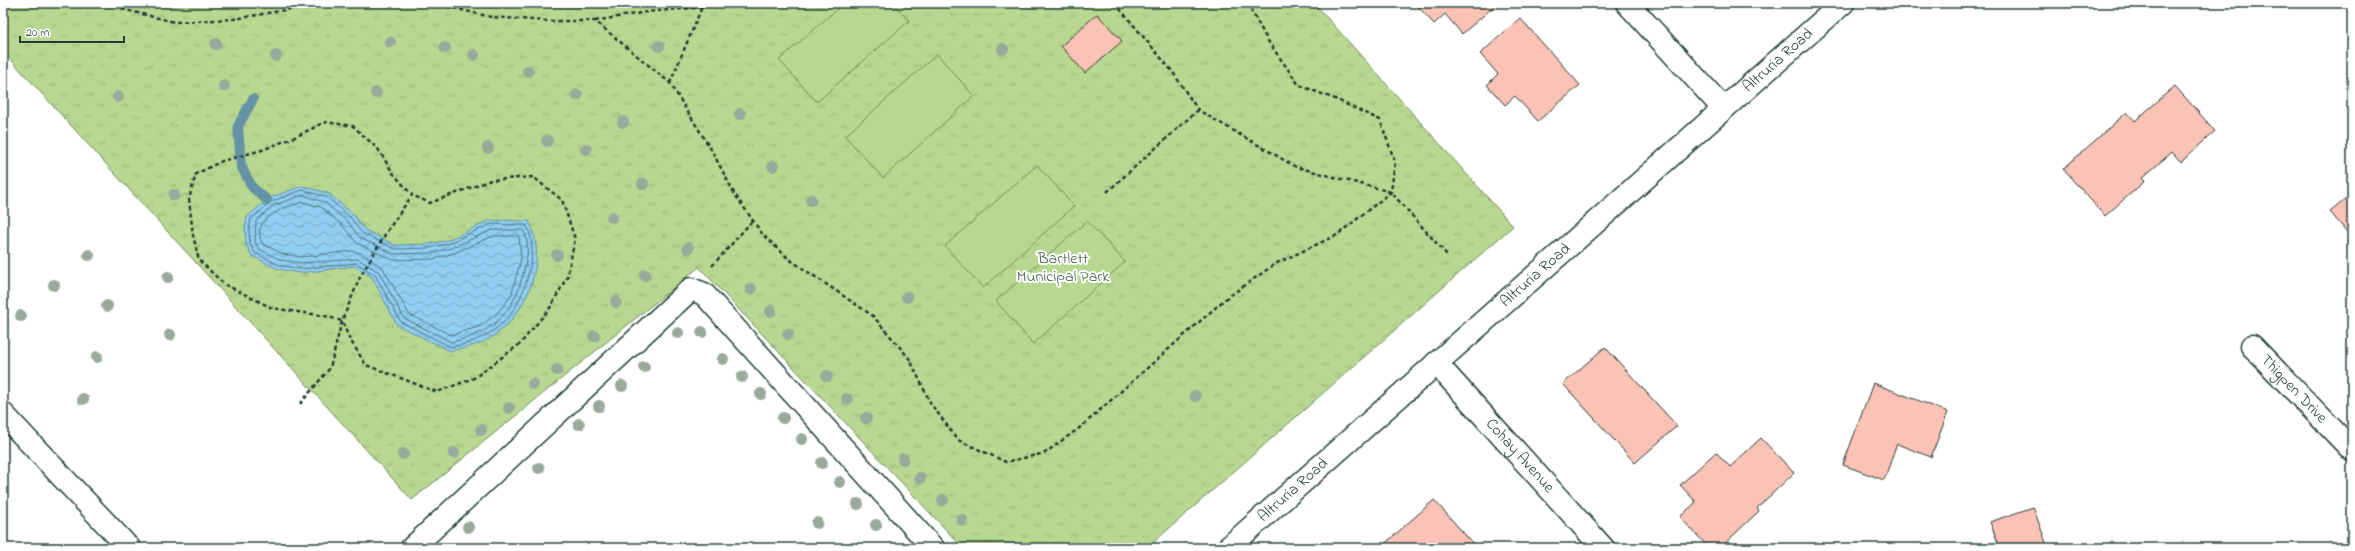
<svg xmlns="http://www.w3.org/2000/svg" width="2355" height="551" font-family="'Indie Flower',sans-serif">
	<defs>
		<pattern id="grass-tufts" width="24" height="20" patternUnits="userSpaceOnUse"><rect width="24" height="20" fill="#b8d790"/><path d="M3 7l-1-3M5 7V3M7 7l1-3M15 17l-1-3M17 17v-4M19 17l1-3" fill="none" stroke="#9eb97d"/></pattern>
		<pattern id="water-waves" width="16" height="10" patternUnits="userSpaceOnUse"><rect width="16" height="10" fill="#91cdf1"/><path d="M0 5q4-4 8 0t8 0" fill="none" stroke="#76a8c4"/></pattern>
	</defs>
	<rect width="100%" height="100%" fill="#fff"/>
	<filter id="ink" filterUnits="userSpaceOnUse"><feTurbulence type="fractalNoise" baseFrequency=".025" numOctaves="2"/><feDisplacementMap in="SourceGraphic" scale="8" xChannelSelector="R" yChannelSelector="G"/><feConvolveMatrix kernelMatrix="1 2 1 2 8 2 1 2 1" color-interpolation-filters="sRGB"/></filter>
	<g filter="url(#ink)">
		<!-- grass -->
		<path fill="url(#grass-tufts)" stroke="#6c8a62" d="M3 3H1314L1513 226 1147 548H963L699 267 412 500 3 51Z"/>
		<!-- garden -->
		<g fill="#b8d790" stroke="#6c8a62">
			<path d="M844 3H893L909 21 817 102 779 60Z"/>
			<path d="M937 54 974 96 883 178 845 136Z"/>
			<path d="M1037 165 1074 206 983 288 945 246Z"/>
			<path d="M1087 221 1125 262 1033 344 996 301Z"/>
		</g>
		<!-- water -->
		<path fill="url(#water-waves)" stroke="#6393a5" d="M302 186 328 193 353 214 365 230 395 245 429 244 448 240 490 220 529 221C549 261 526 317 489 339 477 346 463 348 450 351L397 325 372 277 354 266 301 273 278 269 252 256 246 245 245 229 247 217 269 198Z"/>
		<g fill="none" stroke-linecap="round" stroke-linejoin="round">
			<!-- shore -->
			<g stroke="#4d7780" stroke-width="1">
				<path d="M303 190 327 197 350 217 362 233 395 249 430 248 449 243 491 224 526 225C533 236 533 253 530 267 520 313 499 338 451 347L401 322 375 275 356 263 301 269 279 265 255 253 250 244 249 230 251 219 271 202Z"/>
				<path d="M303 195 324 202 347 221 360 238 394 254 432 253 451 248 492 230H523C529 239 528 256 525 266 516 310 496 333 451 342L404 318 379 272 358 259 301 263 281 260 259 249 255 242 256 221 273 206Z"/>
				<path d="M303 202 321 207 342 225 357 243 393 260 433 259 454 253 493 236H519L521 259 511 296 498 312 481 326 451 335 409 314 383 268 361 253 352 251 301 257 283 254 263 244C248 219 285 207 303 202Z"/>
			</g>
			<!-- stream -->
			<path stroke="#6393a5" stroke-width="10" d="M253 99 238 126 241 166 252 187 267 200"/>
		</g>
		<!-- building -->
		<g fill="#fdc2b6" stroke="#1f3d34">
			<path d="M1415 3H1498L1462 34 1445 14 1434 24Z"/>
			<path d="M1097 14 1122 41 1085 73 1061 46Z"/>
			<path d="M1520 18 1580 85 1538 121 1515 96 1505 105 1487 85 1498 74 1480 54Z"/>
			<path d="M2175 86 2215 131 2181 162 2172 152 2142 178 2145 181 2105 216 2063 169 2127 112 2135 121Z"/>
			<path d="M2352 194V238L2330 212Z"/>
			<path d="M1605 347 1677 426 1635 463 1563 384Z"/>
			<path d="M1873 383 1948 412 1931 457 1897 444 1884 480 1843 465Z"/>
			<path d="M1761 438 1794 473 1757 508 1759 511 1720 548H1709L1680 517 1696 502 1680 485 1716 452 1730 467Z"/>
			<path d="M1434 500 1477 548H1380Z"/>
			<path d="M2033 507 2048 548H2000L1990 522Z"/>
		</g>
		<g fill="none" stroke-linecap="round" stroke-linejoin="round">
			<!-- minor casing -->
			<g stroke="#1f3d34" stroke-width="25">
				<g id="minor">
					<path d="M1627 3 1723 108"/>
					<path id="s1" d="M2252 346 2352 450"/>
					<path id="s2" d="M1436 363 1603 548"/>
					<path d="M3 414 129 548"/>
					<path d="M412 548 691 289 704 294 933 548"/>
					<path id="s3" d="M1228 548 1843 3"/>
				</g>
			</g>
			<!-- path -->
			<g stroke="#1f3d34" stroke-width="2.5" stroke-dasharray="4 3" stroke-linecap="butt">
				<path d="M118 3 122 9 174 22 234 19 325 3"/>
				<path d="M433 3 491 17 547 21H595L670 83 712 151 734 193 763 235 789 259 873 316 909 358 931 404 958 440 1006 462 1045 453 1082 426 1224 300 1275 264 1337 235 1391 192 1395 162 1380 120 1335 99 1299 85 1268 41 1247 3"/>
				<path d="M1115 3 1172 71 1198 110 1296 167 1391 192 1448 256"/>
				<path d="M595 21 646 12 702 7 708 3"/>
				<path d="M670 83 702 7"/>
				<path d="M1107 192 1198 110"/>
				<path d="M712 266 753 220"/>
				<path d="M300 404 330 368 342 321 360 277 386 233 412 195 393 173 378 149 353 126 325 122 295 137 262 150 222 161 196 174 189 199 193 235 199 260 224 284 272 308 325 316 342 321 349 338 366 365 437 392 474 378 520 344 550 308 567 277 575 239 562 200 533 177 491 180 430 203 412 195"/>
			</g>
			<!-- minor -->
			<use href="#minor" stroke="#fff" stroke-width="22"/>
		</g>
		<!-- trees -->
		<g fill="#99aa9c">
			<circle cx="390" cy="42" r="6"/>
			<circle cx="216" cy="44" r="6"/>
			<circle cx="659" cy="46" r="6"/>
			<circle cx="445" cy="48" r="6"/>
			<circle cx="1003" cy="49" r="6"/>
			<circle cx="474" cy="55" r="6"/>
			<circle cx="276" cy="56" r="6"/>
			<circle cx="528" cy="71" r="6"/>
			<circle cx="224" cy="86" r="6"/>
			<circle cx="376" cy="93" r="6"/>
			<circle cx="577" cy="95" r="6"/>
			<circle cx="118" cy="97" r="6"/>
			<circle cx="740" cy="114" r="6"/>
			<circle cx="623" cy="122" r="6"/>
			<circle cx="547" cy="141" r="6"/>
			<circle cx="488" cy="148" r="6"/>
			<circle cx="586" cy="149" r="6"/>
			<circle cx="773" cy="166" r="6"/>
			<circle cx="643" cy="184" r="6"/>
			<circle cx="174" cy="195" r="6"/>
			<circle cx="811" cy="200" r="6"/>
			<circle cx="612" cy="217" r="6"/>
			<circle cx="688" cy="248" r="6"/>
			<circle cx="89" cy="255" r="6"/>
			<circle cx="557" cy="255" r="6"/>
			<circle cx="645" cy="275" r="6"/>
			<circle cx="168" cy="277" r="6"/>
			<circle cx="54" cy="285" r="6"/>
			<circle cx="751" cy="289" r="6"/>
			<circle cx="907" cy="297" r="6"/>
			<circle cx="616" cy="302" r="6"/>
			<circle cx="107" cy="306" r="6"/>
			<circle cx="771" cy="311" r="6"/>
			<circle cx="21" cy="316" r="6"/>
			<circle cx="702" cy="332" r="6"/>
			<circle cx="678" cy="333" r="6"/>
			<circle cx="788" cy="334" r="6"/>
			<circle cx="170" cy="335" r="6"/>
			<circle cx="594" cy="336" r="6"/>
			<circle cx="97" cy="357" r="6"/>
			<circle cx="723" cy="359" r="6"/>
			<circle cx="644" cy="367" r="6"/>
			<circle cx="557" cy="370" r="6"/>
			<circle cx="827" cy="376" r="6"/>
			<circle cx="742" cy="377" r="6"/>
			<circle cx="533" cy="384" r="6"/>
			<circle cx="622" cy="386" r="6"/>
			<circle cx="761" cy="394" r="6"/>
			<circle cx="1195" cy="396" r="6"/>
			<circle cx="83" cy="399" r="6"/>
			<circle cx="847" cy="399" r="6"/>
			<circle cx="599" cy="406" r="6"/>
			<circle cx="509" cy="408" r="6"/>
			<circle cx="783" cy="418" r="6"/>
			<circle cx="866" cy="418" r="6"/>
			<circle cx="579" cy="424" r="6"/>
			<circle cx="481" cy="430" r="6"/>
			<circle cx="802" cy="439" r="6"/>
			<circle cx="454" cy="453" r="6"/>
			<circle cx="403" cy="454" r="6"/>
			<circle cx="903" cy="459" r="6"/>
			<circle cx="822" cy="463" r="6"/>
			<circle cx="539" cy="468" r="6"/>
			<circle cx="920" cy="478" r="6"/>
			<circle cx="840" cy="482" r="6"/>
			<circle cx="943" cy="500" r="6"/>
			<circle cx="858" cy="504" r="6"/>
			<circle cx="962" cy="520" r="6"/>
			<circle cx="817" cy="523" r="6"/>
			<circle cx="876" cy="525" r="6"/>
			<circle cx="468" cy="527" r="6"/>
		</g>
	</g>
	<g text-anchor="middle" dominant-baseline="central" stroke-width="4" stroke-linejoin="round" paint-order="stroke">
		<!-- street labels -->
		<g font-size="16" fill="#1f3d34" stroke="#fff">
			<text stroke="none"><textPath href="#s3" startOffset="735">Altruria Road</textPath></text>
			<text stroke="none"><textPath href="#s3" startOffset="411">Altruria Road</textPath></text>
			<text stroke="none"><textPath href="#s1" startOffset="60">Thigpen Drive</textPath></text>
			<text stroke="none"><textPath href="#s2" startOffset="125">Cohay Avenue</textPath></text>
			<text stroke="none"><textPath href="#s3" startOffset="87">Altruria Road</textPath></text>
		</g>
		<!-- park labels -->
		<g font-size="16" fill="#45644b" stroke="#fff">
			<text x="1063" y="259">Bartlett<tspan x="1063" dy="18">Municipal Park</tspan></text>
		</g>
	</g>
	<!-- margin -->
	<rect width="2355" height="551" fill="none" stroke="#fff" stroke-width="16"/>
	<rect x="8" y="8" width="2339" height="535" fill="none" stroke="#1f3d34" stroke-width="1.5" filter="url(#ink)"/>
	<!-- scale -->
	<path d="M20 36v6h104v-6" fill="none" stroke="#1f3d34" stroke-width="2"/>
	<text x="26" y="36" font-size="12" fill="#1f3d34" stroke="#ffffff" stroke-width="3" paint-order="stroke">20 m</text>
</svg>
